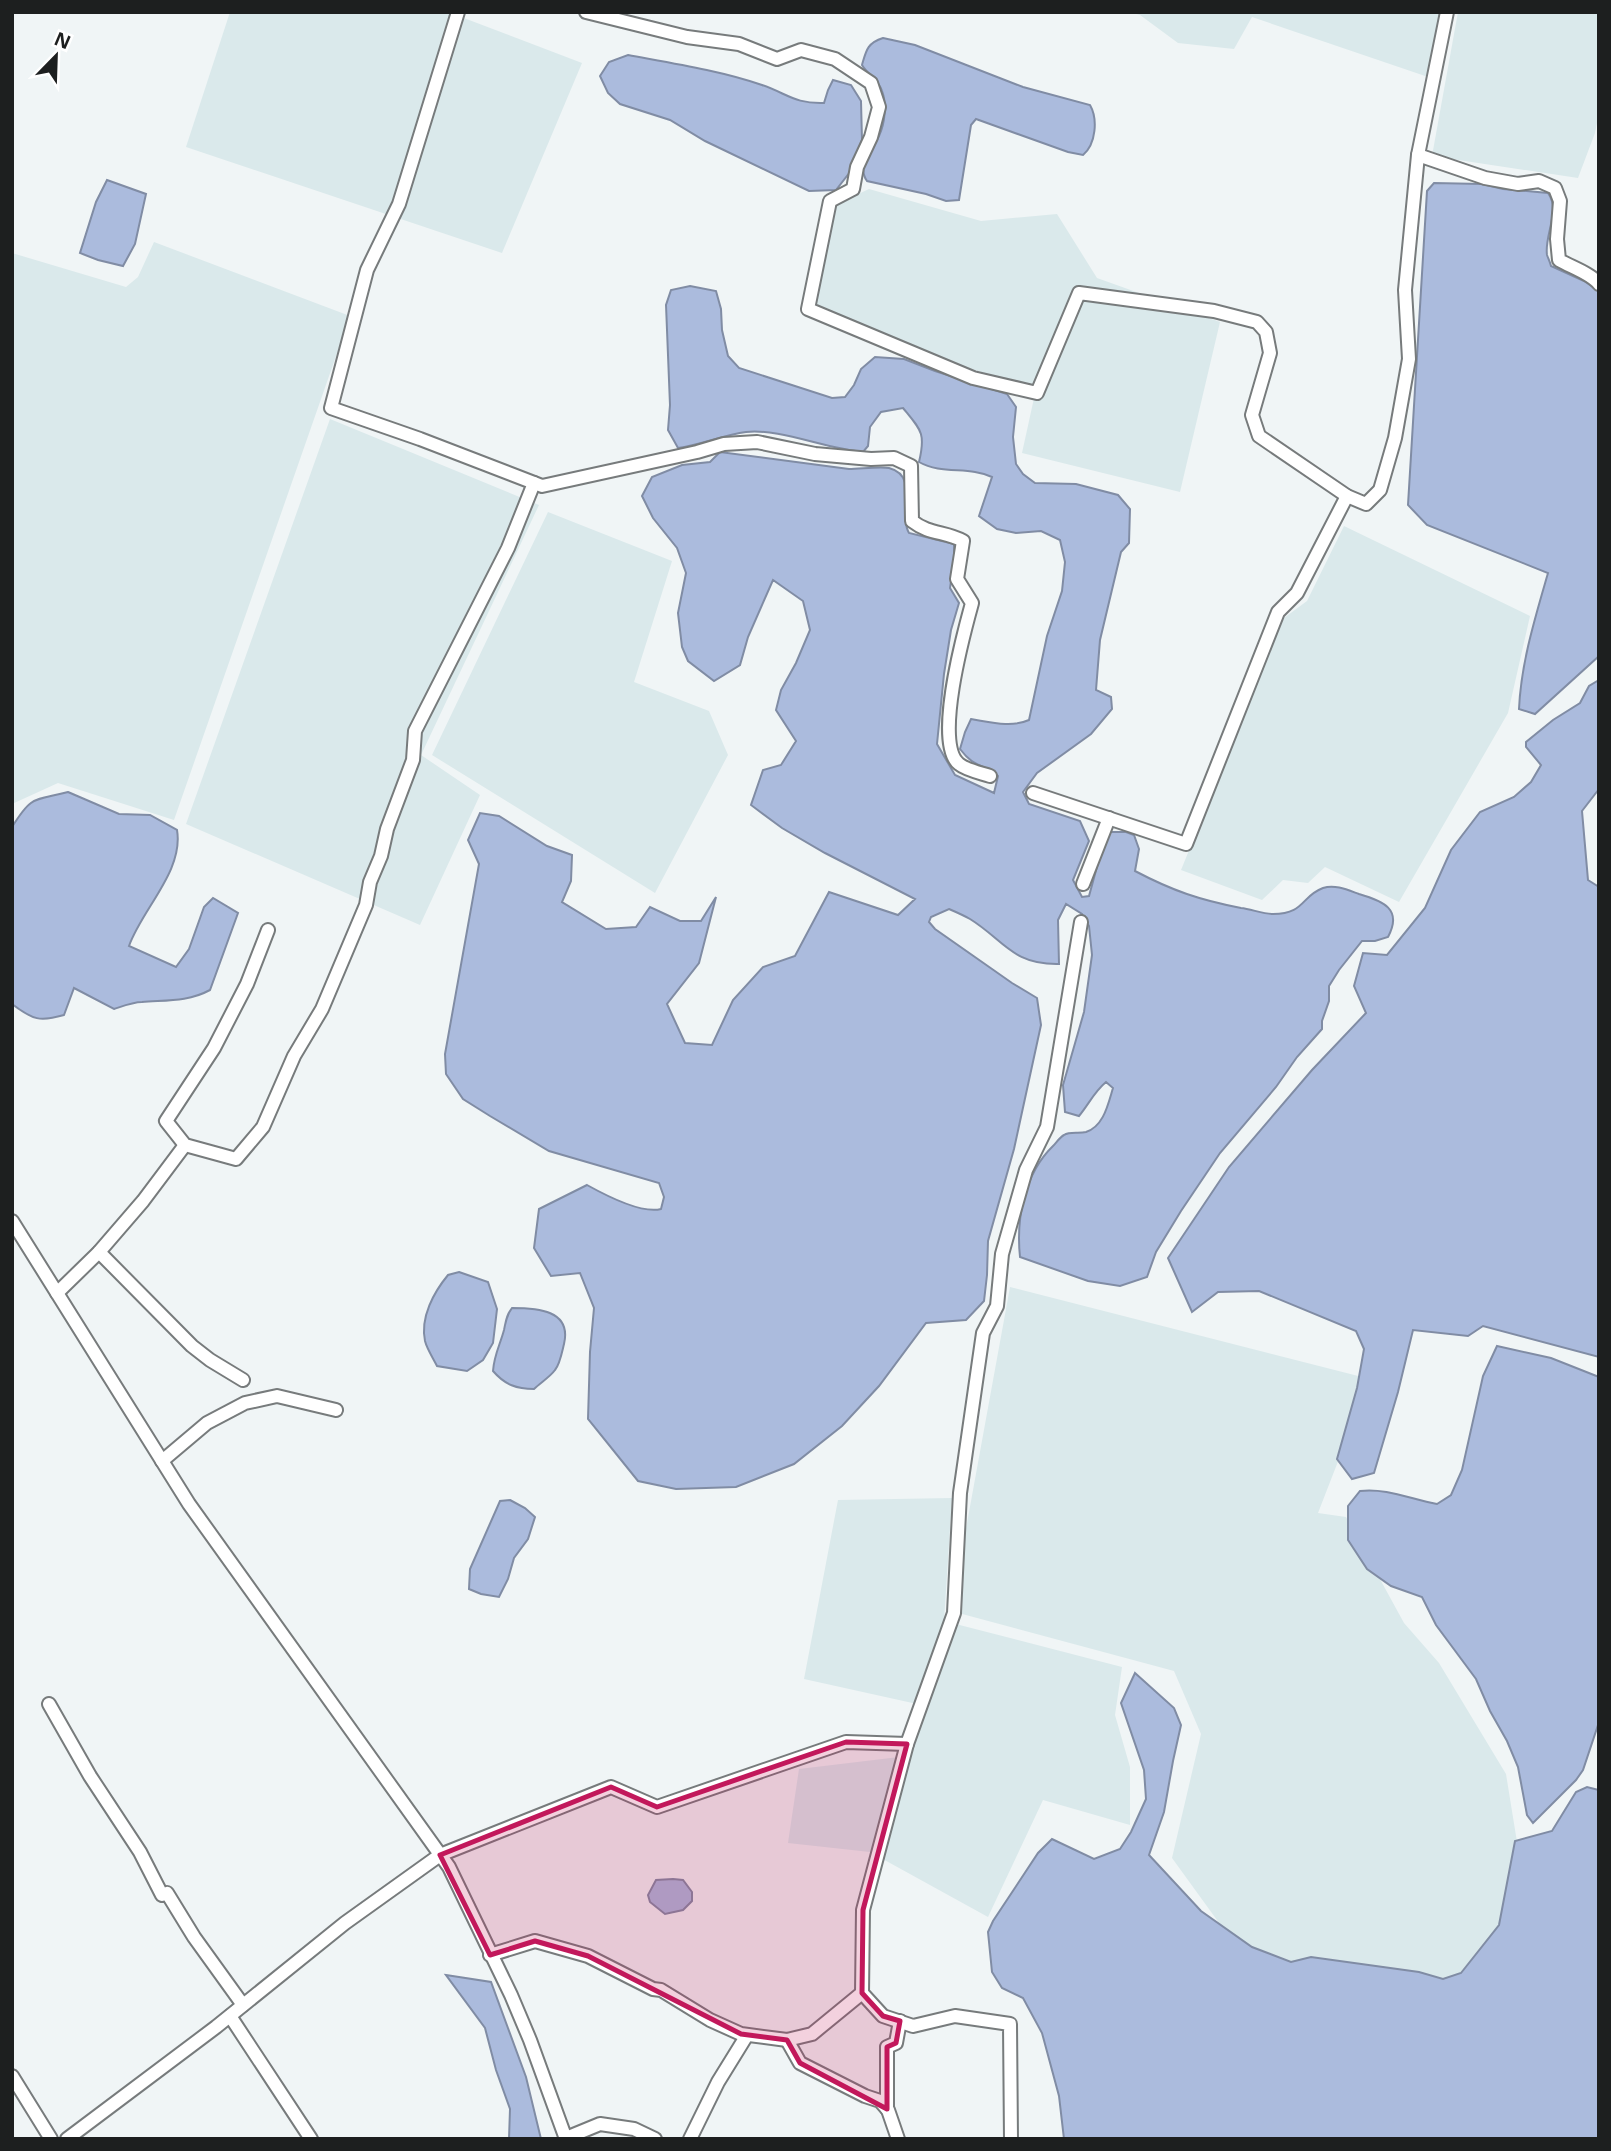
<svg xmlns="http://www.w3.org/2000/svg" width="1611" height="2151" font-family="'Open Sans',sans-serif">
	<rect width="100%" height="100%" fill="#f0f5f6"/>
	<!-- built -->
	<g fill="#dae9eb">
		<path d="M230 12H448L582 63 502 253 186 147Z"/>
		<path d="M1129 12H1444L1431 78 1252 17 1234 49 1178 43 1140 15Z"/>
		<path d="M1458 12H1599V113L1595 133 1578 178 1432 156Z"/>
		<path d="M869 189 981 221 1057 214 1097 278 1220 322 1180 492 1022 453 1036 389 933 357 813 306 833 206Z"/>
		<path d="M154 242 350 316 174 820 58 783 12 804V253L126 287 138 277Z"/>
		<path d="M330 419 539 505 421 755 480 795 420 925 186 824Z"/>
		<path d="M548 512 672 561 634 682 709 711 728 755 655 893 432 755Z"/>
		<path d="M1344 526 1530 616 1508 713 1399 902 1325 867 1308 883 1283 880 1262 900 1181 870 1284 618 1307 601Z"/>
		<path d="M1010 1287 1370 1379 1318 1513 1346 1517 1404 1623 1439 1663 1506 1774 1523 1879 1469 1991 1251 1967 1172 1858 1201 1734 1174 1671 951 1611Z"/>
		<path d="M952 1498 944 1621 1122 1667 1115 1715 1130 1767V1825L1043 1800 988 1917 870 1852 788 1843 799 1769 899 1757 917 1704 804 1679 838 1500Z"/>
	</g>
	<!-- water -->
	<g fill="#abbbdd" stroke="#808ca4" stroke-width="2">
		<path d="M883 38 915 45 1023 87 1090 105C1098 119 1096 144 1083 155L1068 152 976 119 971 125 959 200 946 201 926 194 867 181C856 166 873 149 879 136 885 123 887 104 882 91 879 80 868 75 862 65 866 51 867 43 883 38Z"/>
		<path d="M628 55C671 63 722 71 762 85 788 94 795 104 824 103L828 90 833 80 851 85 861 101 862 140 850 172 836 190 809 191 705 141 670 120 620 104 608 93 600 76 609 62Z"/>
		<path d="M107 180 146 194 135 244 123 266 98 260 80 253 96 202Z"/>
		<path d="M1434 183 1482 184 1503 189 1548 193C1561 211 1544 235 1547 255 1548 258 1550 262 1551 266L1584 281 1599 291V656L1535 714 1519 709C1521 663 1535 618 1548 573L1427 525 1408 505 1427 191Z"/>
		<path d="M690 286 716 291 721 309 722 330 728 356 739 368 832 398 845 397 854 385 861 369 875 357 904 359 935 371 1007 394 1016 407 1013 437 1016 464 1023 474 1035 483 1076 484 1118 495 1130 509 1129 543 1121 552 1100 640 1096 690 1111 697 1112 709 1091 734 1037 773 1023 792 1029 804 1080 821 1089 841 1073 880 1082 897 1089 896 1101 852 1110 832H1126L1134 835 1139 849 1135 871C1173 891 1200 900 1241 908 1251 909 1263 914 1273 914 1305 914 1301 896 1323 888 1335 884 1348 890 1359 894 1383 901 1403 909 1388 937L1375 941H1362L1339 970 1329 986V1001L1322 1021V1029L1297 1057 1276 1087 1220 1153 1181 1211 1156 1252 1147 1277 1120 1286 1088 1281 1020 1257C1016 1219 1024 1174 1053 1146 1056 1143 1060 1137 1064 1135 1070 1131 1079 1134 1086 1132 1104 1126 1108 1104 1113 1088L1106 1082C1094 1092 1089 1104 1079 1116L1065 1112 1063 1085 1084 1012 1092 955 1089 926 1082 914 1066 904 1058 920 1059 964C1012 965 1004 940 970 919 963 915 956 912 949 909L931 917 929 922 935 929 1012 983 1037 998 1041 1025 1014 1149 988 1241 987 1275 984 1301 966 1320 926 1323 879 1386 842 1426 794 1464 736 1487 676 1489 638 1481 588 1419 590 1352 594 1308 580 1273 551 1276 534 1248 539 1209 587 1185C605 1195 642 1214 661 1209L664 1197 659 1183 549 1151 490 1116 463 1099 446 1074 445 1054 479 864 468 840 480 813 499 816 547 846 572 855 571 881 562 902 606 929 636 927 650 907 680 921H701L716 897 699 963 667 1004 685 1043 712 1045 733 1000 763 967 795 956 829 892 898 915 915 899 825 853 782 828 751 805 763 770 781 765 796 741 776 710 781 690 796 663 810 630 803 601 773 580 748 637 740 665 714 681 688 661 682 647 678 613 686 573 677 548 653 518 642 496 652 477 682 465 710 462 720 452 849 469C860 469 880 466 889 468 920 476 898 514 909 533L954 544V562L950 588 959 603 951 630 944 674 937 744 955 775 994 793 998 776C983 763 975 769 960 749L965 732 971 719C990 722 1011 728 1029 720L1047 636 1062 591 1065 562 1060 540 1041 531 1016 533 997 529 979 516 992 477C969 466 942 475 919 462 926 433 921 430 903 408L881 412 870 427 868 446 863 452C827 449 778 428 746 432 723 435 701 445 678 448L668 430 670 405 666 305 671 290Z"/>
		<path d="M1599 680V789L1582 811 1588 880 1599 887V1357L1483 1326 1468 1336 1413 1330 1398 1392 1374 1473 1352 1479 1337 1459 1357 1388 1364 1349 1356 1331 1259 1291 1218 1292 1192 1312 1168 1258 1229 1167 1312 1070 1366 1013 1354 986 1363 953 1387 955 1425 908 1451 850 1480 812 1514 797 1531 782 1541 765 1526 747V742L1553 720 1580 703 1589 686Z"/>
		<path d="M68 792 119 814 150 815 177 830C184 871 142 909 129 946L176 967 189 949 204 907 213 898 238 913 210 990C188 1002 166 1000 142 1002 133 1002 123 1006 114 1009L74 988 64 1015C40 1022 33 1020 12 1004V827C32 795 33 801 68 792Z"/>
		<path d="M459 1272 488 1282 497 1309 493 1343 483 1360 467 1371 437 1366C433 1358 427 1349 425 1341 420 1317 434 1292 448 1275Z"/>
		<path d="M512 1308C537 1308 572 1310 564 1344 562 1352 560 1364 555 1370 550 1377 540 1383 534 1389 517 1389 505 1385 493 1371 494 1355 500 1345 504 1330 506 1321 506 1316 512 1308Z"/>
		<path d="M1497 1346 1551 1358 1599 1377V1722L1583 1770 1576 1780 1533 1823 1527 1815 1518 1767 1507 1741 1490 1711 1476 1679 1436 1625 1422 1597 1391 1586 1367 1569 1348 1540V1506L1360 1491C1387 1488 1410 1499 1437 1504L1451 1495 1462 1470 1483 1376Z"/>
		<path d="M510 1500 525 1508 535 1517 528 1539 514 1558 508 1579 499 1597 481 1594 469 1589 470 1569 500 1501Z"/>
		<path d="M1135 1673 1174 1708 1181 1725 1173 1761 1164 1812 1149 1855 1201 1911 1252 1947 1291 1962 1311 1957 1419 1972 1443 1979 1461 1973 1499 1925 1515 1841 1552 1831 1576 1792 1587 1787 1599 1790V2139H1064L1059 2096 1042 2033 1023 1998 1002 1988 992 1972 988 1932 993 1921 1038 1853 1052 1839 1094 1859 1120 1849 1131 1832 1146 1799 1144 1770 1121 1703Z"/>
		<path d="M673 1879 683 1880 692 1892V1901L683 1910 665 1914 650 1902 648 1895 656 1880Z"/>
		<path d="M446 1975 491 1982 526 2077 541 2139H509L510 2109 496 2070 485 2028Z"/>
	</g>
	<g fill="none" stroke-linecap="round" stroke-linejoin="round">
		<!-- minor casing -->
		<g stroke="#777b7c" stroke-width="16">
			<g id="minor">
				<path d="M458 12 399 204 367 270 331 408 420 439 542 486 697 452 724 444 757 442 815 454 871 459 894 458 911 466 912 521C930 535 945 531 963 541L957 579 972 603C964 632 933 744 959 764 966 770 981 773 990 776"/>
				<path d="M586 12 687 37 739 44 777 59 801 50 835 59 871 83 879 107 871 137 857 167 853 189 830 201 808 309 973 378 1037 393 1079 293 1214 311 1257 322 1266 332 1270 353 1252 415 1259 436 1347 496 1366 504 1380 490 1395 438 1409 359 1405 290 1418 155"/>
				<path d="M1447 12 1418 155 1485 178 1518 184 1539 181 1555 188 1560 201 1557 239 1559 260C1571 267 1592 274 1599 284"/>
				<path d="M1033 793 1186 844 1278 612 1297 593 1347 496"/>
				<path d="M1083 884 1109 818"/>
				<path d="M268 930 247 984 214 1048 166 1121 185 1145 236 1159 263 1127 294 1056 322 1009 366 905 370 882 381 856 387 829 413 760 415 731 508 548 534 483"/>
				<path d="M12 1221 189 1504 449 1867 511 1995 530 2040 566 2139"/>
				<path d="M99 1252 192 1346 210 1360 243 1380"/>
				<path d="M57 1293 99 1252 143 1201 185 1145"/>
				<path d="M162 1461 207 1423 245 1403 277 1396 336 1410"/>
				<path d="M49 1704 90 1776 140 1852 162 1895 167 1893 194 1937 243 2005"/>
				<path d="M490 1955 535 1941 588 1956 653 1989 661 1990 710 2020 741 2034 787 2040 812 2034 862 1993"/>
				<path d="M230 2016 311 2139"/>
				<path d="M787 2040 800 2063 865 2096 880 2101 888 2110 898 2139"/>
				<path d="M12 2076 51 2139"/>
				<path d="M887 2109V2047L896 2043 900 2021"/>
				<path d="M566 2138 600 2124 634 2129 655 2139"/>
				<path d="M67 2139 216 2027 345 1923 440 1855 611 1787 657 1807 846 1742 907 1744"/>
				<path d="M690 2139 718 2082 747 2035"/>
				<path d="M1011 2139 1010 2024 955 2016 913 2026 883 2016 862 1993 863 1910 907 1744 954 1613 960 1493 983 1333 997 1306 1002 1254 1026 1170 1047 1127 1081 922"/>
			</g>
		</g>
		<!-- minor -->
		<use href="#minor" stroke="#fff" stroke-width="12"/>
	</g>
	<!-- marked area -->
	<path fill="#c2185b" fill-opacity="0.2" stroke="#c2185b" stroke-width="5" stroke-linejoin="round" d="M846 1742 907 1744 863 1910 862 1993 883 2016 900 2021 896 2043 887 2047V2109L800 2063 787 2040 741 2034 588 1956 535 1941 490 1955 440 1855 611 1787 657 1807Z"/>
	<!-- border -->
	<rect width="1611" height="2151" fill="none" stroke="#1d1f1f" stroke-width="28"/>
	<!-- north arrow -->
	<g transform="translate(56 56) rotate(23)" stroke="#ffffff" stroke-width="5" paint-order="stroke">
	<path d="M0-5L12 26L0 18L-12 26Z" fill="#1d1f1f"/>
	<text y="-10" font-size="19" font-weight="bold" text-anchor="middle" fill="#1d1f1f">N</text>
	</g>
</svg>
